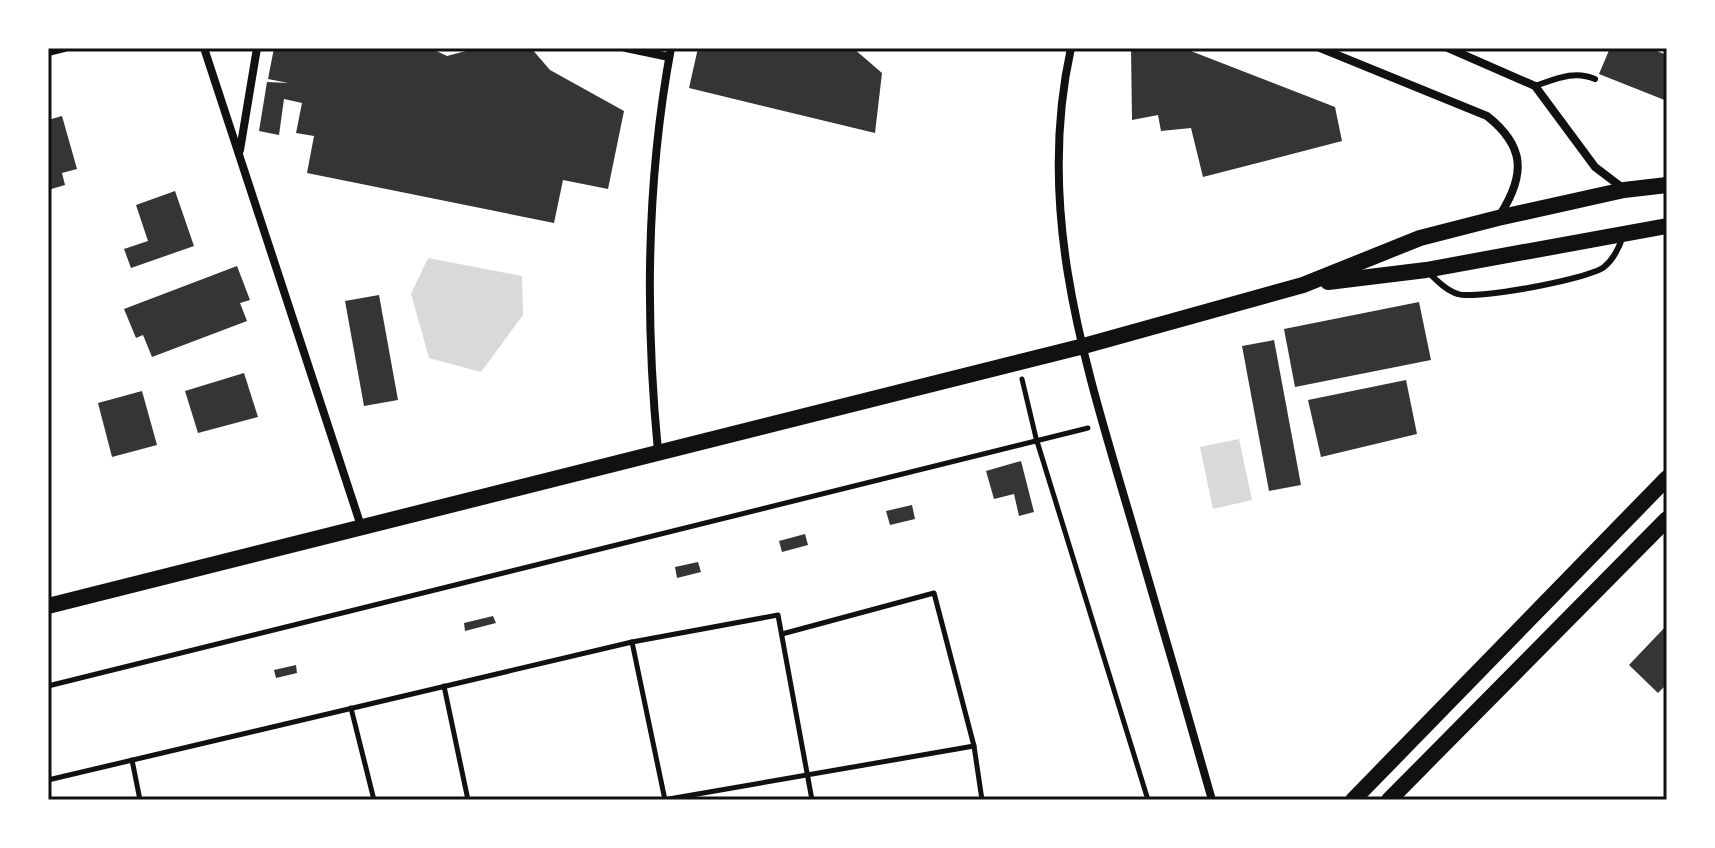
<svg xmlns="http://www.w3.org/2000/svg" width="1715" height="848" font-family="'IBM Plex Sans',sans-serif">
	<rect width="100%" height="100%" fill="#fff"/>
	<!-- water -->
	<g fill="#d9d9d9">
		<path d="M428 258 522 276 523 315 481 372 429 358 411 294Z"/>
		<path d="M1239 439 1252 500 1213 509 1200 447Z"/>
	</g>
	<!-- building -->
	<g fill="#353535">
		<path d="M274 48H430L447 56 477 48H531L550 70 624 111 608 189 563 180 554 223 307 173 314 136 296 133 302 103 284 99 279 135 259 131 267 82 288 83 268 79Z"/>
		<path d="M698 48H853L882 73 875 133 689 88Z"/>
		<path d="M1131 48H1183L1335 107 1342 141 1203 177 1191 128 1161 131 1158 115 1132 120Z"/>
		<path d="M1610 48H1649L1667 55V101L1599 74Z"/>
		<path d="M62 116 77 169 62 173 65 185 48 190V120Z"/>
		<path d="M175 191 194 246 131 268 124 249 148 241 136 205Z"/>
		<path d="M237 266 250 300 240 303 247 321 152 357 143 335 136 338 124 309Z"/>
		<path d="M379 295 398 400 364 406 345 301Z"/>
		<path d="M1419 302 1431 360 1295 387 1284 329Z"/>
		<path d="M1274 340 1301 485 1269 491 1242 346Z"/>
		<path d="M244 373 258 417 198 433 185 391Z"/>
		<path d="M1406 380 1417 434 1321 457 1308 400Z"/>
		<path d="M142 391 157 445 112 457 98 403Z"/>
		<path d="M1021 461 1034 512 1019 516 1014 494 994 499 986 471Z"/>
		<path d="M912 505 915 519 890 525 886 511Z"/>
		<path d="M805 534 808 545 782 552 779 541Z"/>
		<path d="M698 562 701 572 677 578 675 567Z"/>
		<path d="M493 616 496 623 465 631 464 623Z"/>
		<path d="M1667 625V684L1658 693 1629 665Z"/>
		<path d="M296 665 297 673 276 678 274 670Z"/>
	</g>
	<g fill="none" stroke-linecap="round" stroke-linejoin="round">
		<!-- path -->
		<g stroke="#111" stroke-width="5">
			<path d="M1022 379 1036 438 1148 800"/>
			<path d="M782 634 934 593 974 746 982 800"/>
			<path d="M632 642 665 800"/>
			<path d="M48 686 1088 428"/>
			<path d="M444 686 468 800"/>
			<path d="M351 708 374 800"/>
			<path d="M132 760 140 800"/>
			<path d="M48 780 632 642 778 615 812 800"/>
			<path d="M663 800 974 746"/>
		</g>
		<!-- service -->
		<g stroke="#111" stroke-width="6">
			<path d="M1535 86C1556 79 1574 70 1595 79"/>
			<path d="M1428 272C1436 280 1447 291 1458 294 1476 300 1589 279 1604 267 1614 259 1619 248 1623 236"/>
		</g>
		<!-- minor -->
		<g stroke="#111" stroke-width="8">
			<path d="M204 48 361 526"/>
			<path d="M626 48 669 57"/>
			<path d="M1071 48C1035 210 1084 360 1129 513 1157 609 1185 704 1212 800"/>
			<path d="M1320 48 1487 116C1525 146 1526 174 1500 215"/>
			<path d="M1448 48 1535 86 1595 167 1624 189"/>
			<path d="M48 52 64 48"/>
			<path d="M240 150 257 48"/>
			<path d="M658 451C645 317 646 182 671 48"/>
		</g>
		<!-- secondary -->
		<g stroke="#111" stroke-width="16">
			<path d="M1328 282 1426 270 1667 226"/>
			<path d="M48 606 1080 347 1303 285 1420 238 1498 218 1624 190 1667 185"/>
			<path d="M1353 800 1667 478"/>
			<path d="M1389 800 1667 519"/>
		</g>
	</g>
	<!-- border -->
	<rect width="1715" height="848" fill="none" stroke="#ffffff" stroke-width="100"/>
	<rect x="50" y="50" width="1615" height="748" fill="none" stroke="#111" stroke-width="3"/>
</svg>
